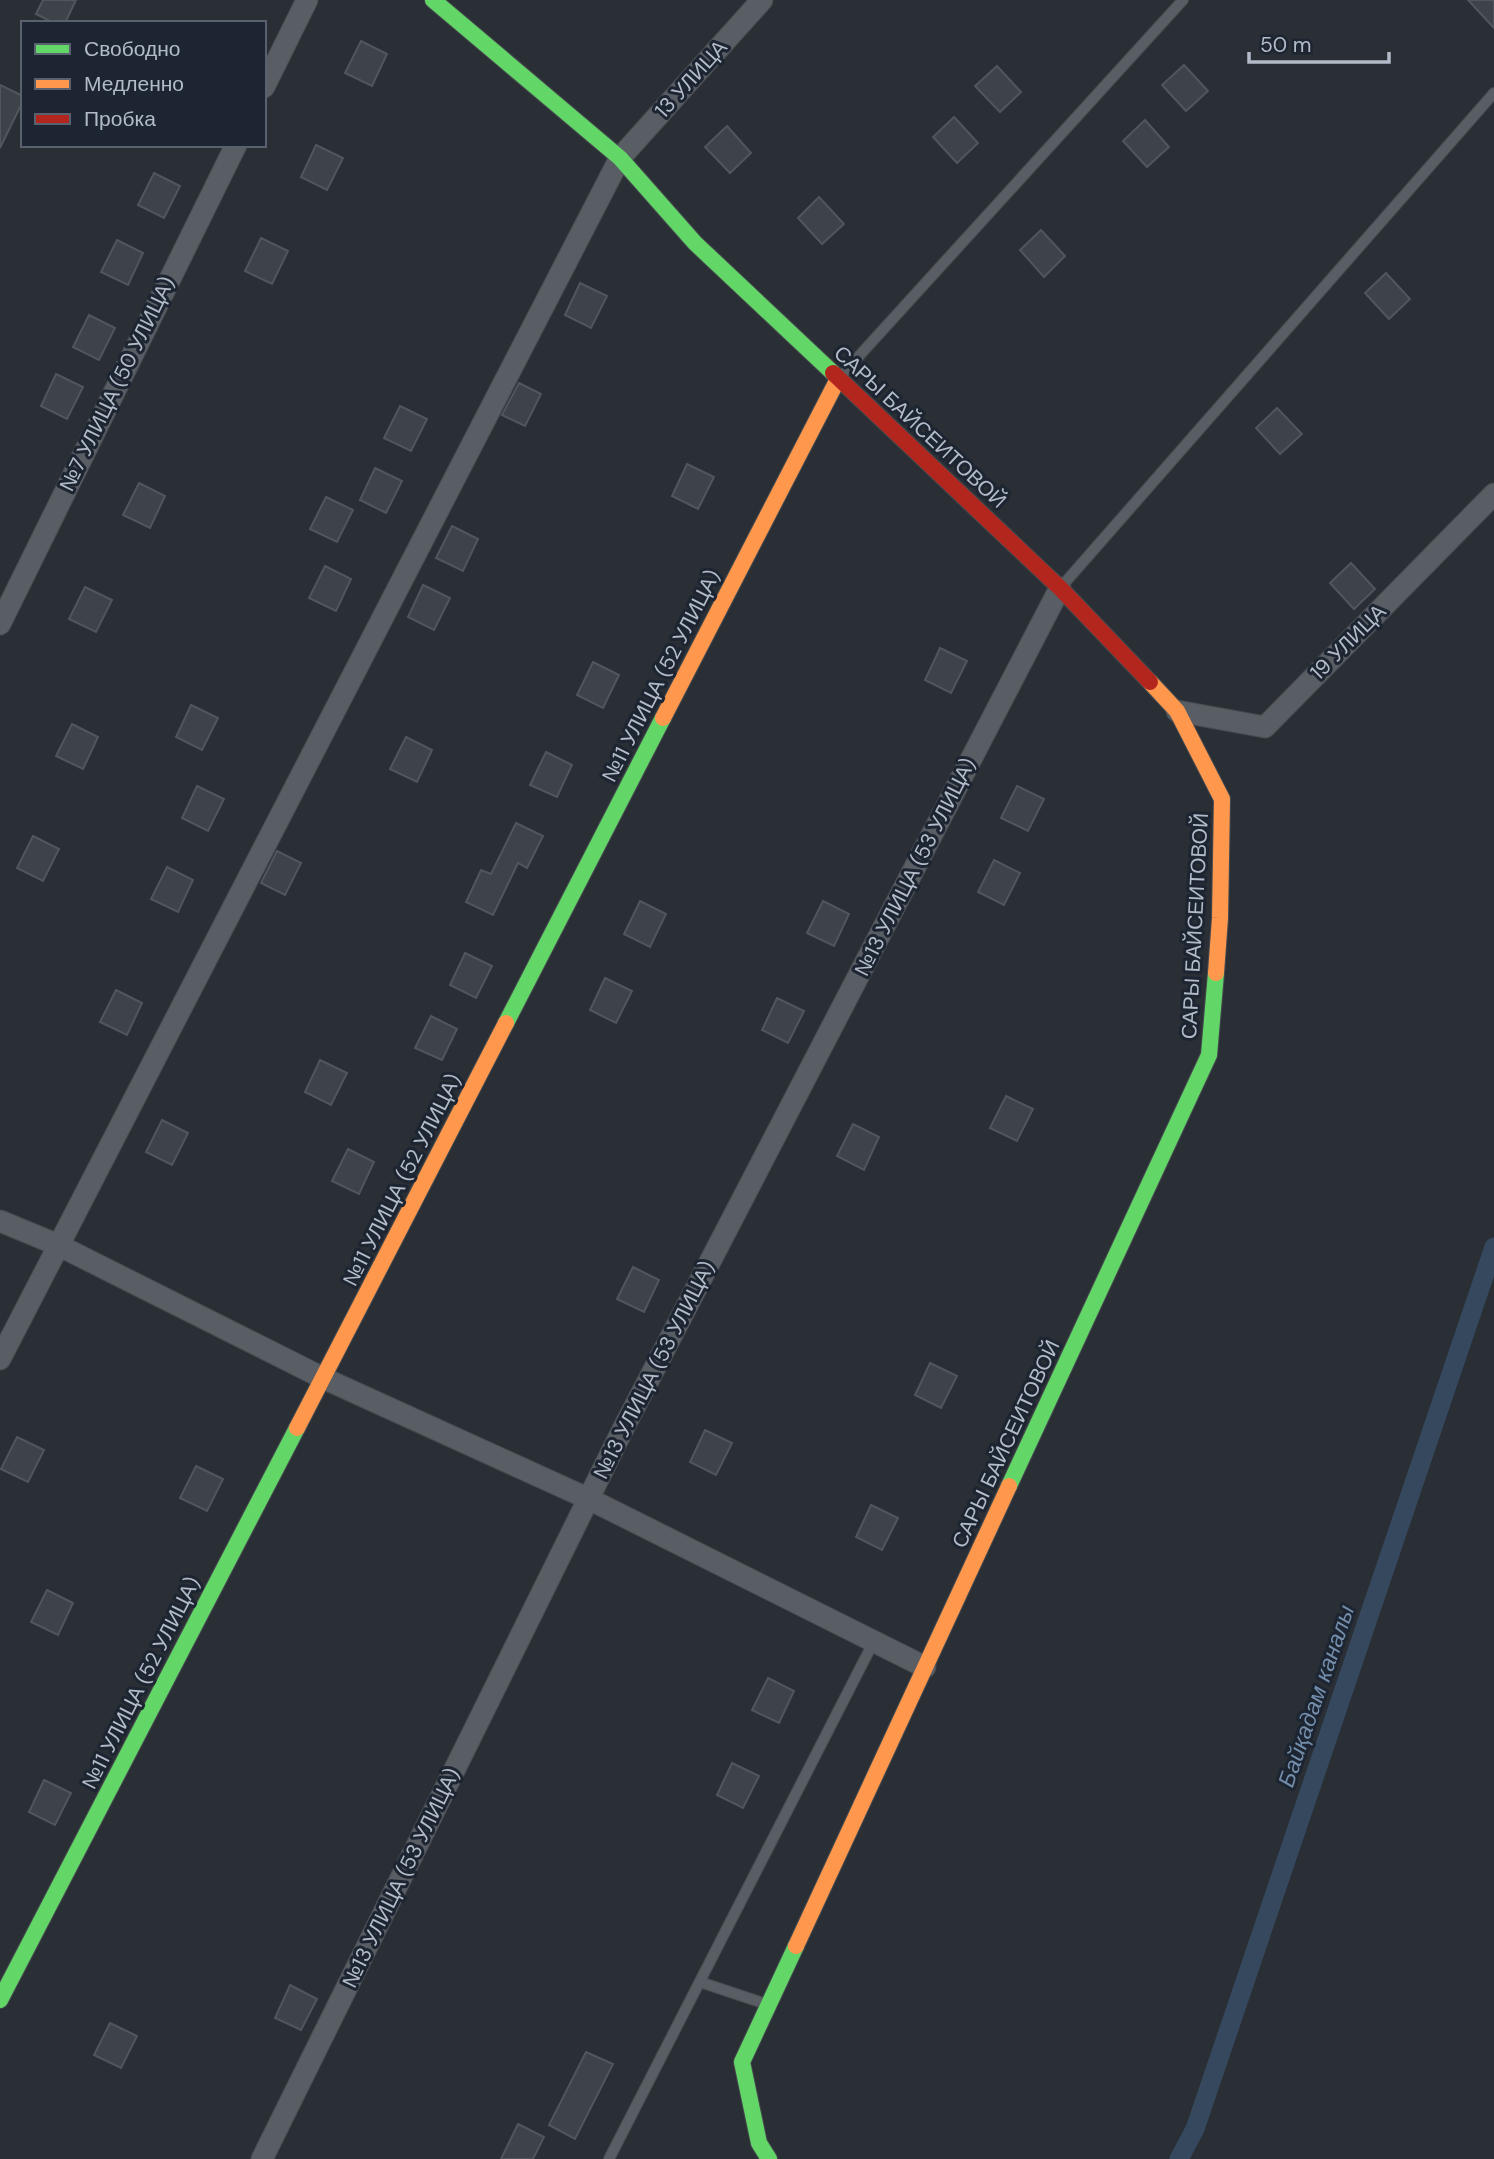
<svg xmlns="http://www.w3.org/2000/svg" width="1494" height="2159" font-family="'DM Sans',sans-serif">
	<rect width="100%" height="100%" fill="#292f35"/>
	<g fill="none" stroke-linecap="round" stroke-linejoin="round">
		<!-- canal -->
		<path stroke="#36485e" stroke-width="19" d="M1179 2159 1195 2129 1494 1247"/>
	</g>
	<!-- building -->
	<g fill="#3e4349" stroke="#51565d" stroke-width="2">
		<path d="M43 0H76L65 23H54L36 14Z"/>
		<path d="M1468 0H1494V28Z"/>
		<path d="M361 41 387 54 372 86 345 73Z"/>
		<path d="M1184 65 1208 91 1186 111 1162 85Z"/>
		<path d="M997 66 1021 92 1000 112 975 86Z"/>
		<path d="M0 85 23 96V101L0 148Z"/>
		<path d="M954 117 978 143 957 163 933 137Z"/>
		<path d="M1145 120 1169 147 1147 167 1123 141Z"/>
		<path d="M727 126 751 153 730 173 705 147Z"/>
		<path d="M316 145 343 158 327 190 301 177Z"/>
		<path d="M154 173 180 186 164 218 138 205Z"/>
		<path d="M819 197 844 224 822 244 798 218Z"/>
		<path d="M1041 230 1065 256 1044 277 1020 250Z"/>
		<path d="M261 238 288 251 272 284 245 271Z"/>
		<path d="M117 240 143 253 128 285 101 272Z"/>
		<path d="M1386 273 1410 299 1389 319 1365 293Z"/>
		<path d="M580 283 607 296 591 328 565 315Z"/>
		<path d="M89 315 115 328 99 360 73 347Z"/>
		<path d="M56 374 83 387 67 419 41 406Z"/>
		<path d="M519 383 541 394 525 426 502 415Z"/>
		<path d="M400 406 427 419 411 451 384 438Z"/>
		<path d="M1277 408 1302 434 1280 454 1256 428Z"/>
		<path d="M687 464 714 477 698 509 672 496Z"/>
		<path d="M375 468 402 481 386 513 360 500Z"/>
		<path d="M139 483 165 496 150 528 123 515Z"/>
		<path d="M326 497 353 510 337 542 310 529Z"/>
		<path d="M452 526 478 539 463 571 436 558Z"/>
		<path d="M1351 563 1375 589 1354 609 1330 583Z"/>
		<path d="M325 566 351 579 336 611 309 598Z"/>
		<path d="M423 585 450 598 434 630 408 617Z"/>
		<path d="M85 587 112 600 96 632 69 619Z"/>
		<path d="M940 648 967 661 951 693 925 680Z"/>
		<path d="M593 662 619 675 603 708 577 695Z"/>
		<path d="M191 705 218 718 202 750 176 737Z"/>
		<path d="M72 724 98 737 83 769 56 756Z"/>
		<path d="M406 737 432 750 417 782 390 769Z"/>
		<path d="M546 752 572 765 557 797 530 785Z"/>
		<path d="M197 786 224 799 208 831 182 818Z"/>
		<path d="M1017 786 1044 799 1028 831 1001 818Z"/>
		<path d="M516 823 543 836 527 868 518 863 493 915 466 902 481 870 491 874Z"/>
		<path d="M33 836 59 849 43 881 17 868Z"/>
		<path d="M277 851 301 863 285 895 261 883Z"/>
		<path d="M994 860 1020 873 1004 905 978 892Z"/>
		<path d="M167 867 193 880 178 912 151 899Z"/>
		<path d="M640 901 666 914 650 947 624 934Z"/>
		<path d="M823 901 849 914 834 946 807 933Z"/>
		<path d="M465 953 492 966 476 998 450 985Z"/>
		<path d="M605 978 632 991 616 1023 590 1010Z"/>
		<path d="M116 990 142 1003 127 1035 100 1022Z"/>
		<path d="M777 998 804 1011 788 1043 762 1030Z"/>
		<path d="M431 1016 457 1029 442 1060 415 1048Z"/>
		<path d="M320 1060 347 1073 331 1105 305 1092Z"/>
		<path d="M1006 1096 1033 1109 1017 1141 990 1128Z"/>
		<path d="M162 1120 188 1133 172 1165 146 1152Z"/>
		<path d="M853 1124 879 1137 864 1170 837 1156Z"/>
		<path d="M348 1149 374 1162 359 1194 332 1181Z"/>
		<path d="M633 1267 659 1280 644 1312 617 1299Z"/>
		<path d="M930 1363 957 1376 941 1408 915 1395Z"/>
		<path d="M705 1430 732 1443 716 1475 690 1462Z"/>
		<path d="M17 1437 44 1450 28 1482 1 1469Z"/>
		<path d="M196 1466 223 1479 207 1511 180 1498Z"/>
		<path d="M871 1505 898 1518 882 1550 856 1537Z"/>
		<path d="M47 1590 73 1603 58 1635 31 1622Z"/>
		<path d="M768 1678 794 1691 779 1723 752 1710Z"/>
		<path d="M732 1763 759 1776 743 1808 717 1795Z"/>
		<path d="M44 1780 71 1793 55 1825 29 1812Z"/>
		<path d="M290 1985 317 1999 301 2030 275 2018Z"/>
		<path d="M110 2023 137 2036 121 2068 94 2055Z"/>
		<path d="M586 2052 613 2064 575 2139 549 2125Z"/>
		<path d="M518 2124 544 2137 533 2159H501Z"/>
	</g>
	<g fill="none" stroke-linecap="round" stroke-linejoin="round">
		<!-- lane casing -->
		<g stroke="#474b50" stroke-width="12">
			<g id="lane">
				<path d="M839 378 1183 0"/>
				<path d="M1062 586 1494 93"/>
				<path d="M700 1982 766 2004"/>
				<path d="M609 2159 873 1643"/>
			</g>
		</g>
		<!-- street casing -->
		<g stroke="#474b50" stroke-width="23">
			<g id="street">
				<path d="M264 87 307 0"/>
				<path d="M0 624 236 145"/>
				<path d="M1177 711 1265 727 1494 494"/>
				<path d="M0 1221 58 1245 323 1378 589 1499 925 1667"/>
				<path d="M0 1359 620 158 762 0"/>
				<path d="M262 2159 621 1433 1060 588"/>
			</g>
		</g>
		<!-- fast casing -->
		<g stroke="#474b50" stroke-width="18">
			<g id="fast">
				<path d="M433 0 620 158 695 243 833 373"/>
				<path d="M506 1023 663 718"/>
				<path d="M1009 1486 1209 1055 1216 973"/>
				<path d="M0 2000 297 1428"/>
				<path d="M769 2159 759 2143 742 2062 796 1946"/>
			</g>
		</g>
		<!-- slow casing -->
		<g stroke="#474b50" stroke-width="18">
			<g id="slow">
				<path d="M1150 682 1177 711 1222 799 1220 918 1216 973"/>
				<path d="M663 718 838 379"/>
				<path d="M297 1428 506 1023"/>
				<path d="M796 1946 1009 1486"/>
			</g>
		</g>
		<!-- jam casing -->
		<g stroke="#474b50" stroke-width="18">
			<path id="jam" d="M833 373 1060 588 1150 682"/>
		</g>
		<!-- lane -->
		<use href="#lane" stroke="#595d64" stroke-width="10"/>
		<!-- street -->
		<use href="#street" stroke="#595d64" stroke-width="21"/>
		<!-- fast -->
		<use href="#fast" stroke="#63d668" stroke-width="16"/>
		<!-- slow -->
		<use href="#slow" stroke="#ff974d" stroke-width="16"/>
		<!-- jam -->
		<use href="#jam" stroke="#b3261e" stroke-width="16"/>
	</g>
	<g text-anchor="middle" dominant-baseline="central" stroke-width="6" stroke-linejoin="round" paint-order="stroke">
		<!-- street labels -->
		<g font-size="21" fill="#b2bbc7" stroke="#1c2531">
			<text transform="translate(691 79) rotate(-48)">13 УЛИЦА</text>
			<text transform="translate(117 384) rotate(-64)">№7 УЛИЦА (50 УЛИЦА)</text>
			<text transform="translate(920 427) rotate(43)">САРЫ БАЙСЕИТОВОЙ</text>
			<text transform="translate(1348 642) rotate(-45)">19 УЛИЦА</text>
			<text transform="translate(661 676) rotate(-63)">№11 УЛИЦА (52 УЛИЦА)</text>
			<text transform="translate(915 867) rotate(-63)">№13 УЛИЦА (53 УЛИЦА)</text>
			<text transform="translate(1195 926) rotate(-87)">САРЫ БАЙСЕИТОВОЙ</text>
			<text transform="translate(402 1180) rotate(-63)">№11 УЛИЦА (52 УЛИЦА)</text>
			<text transform="translate(654 1370) rotate(-63)">№13 УЛИЦА (53 УЛИЦА)</text>
			<text transform="translate(1006 1444) rotate(-65)">САРЫ БАЙСЕИТОВОЙ</text>
			<text transform="translate(141 1683) rotate(-63)">№11 УЛИЦА (52 УЛИЦА)</text>
			<text transform="translate(401 1878) rotate(-64)">№13 УЛИЦА (53 УЛИЦА)</text>
		</g>
		<!-- water labels -->
		<g font-size="23" font-style="italic" fill="#738daa" stroke="#1c2531">
			<text transform="translate(1316 1696) rotate(-71)">Байқадам каналы</text>
		</g>
	</g>
	<!-- legend -->
	<rect x="21" y="21" width="245" height="126" fill="#1c2531" stroke="#58616d" stroke-width="2"/>
	<rect x="35" y="44" width="35" height="10" fill="#63d668" stroke="#58616d" stroke-width="2"/>
	<text x="84" y="56" font-size="21" fill="#b2bbc7">Свободно</text>
	<rect x="35" y="79" width="35" height="10" fill="#ff974d" stroke="#58616d" stroke-width="2"/>
	<text x="84" y="91" font-size="21" fill="#b2bbc7">Медленно</text>
	<rect x="35" y="114" width="35" height="10" fill="#b3261e" stroke="#58616d" stroke-width="2"/>
	<text x="84" y="126" font-size="21" fill="#b2bbc7">Пробка</text>
	<!-- scale -->
	<path d="M1249 52v10h140v-10" fill="none" stroke="#b2bbc7" stroke-width="3.5"/>
	<text x="1260" y="52" font-size="21" fill="#b2bbc7" stroke="#1c2531" stroke-width="5" paint-order="stroke">50 m</text>
</svg>
